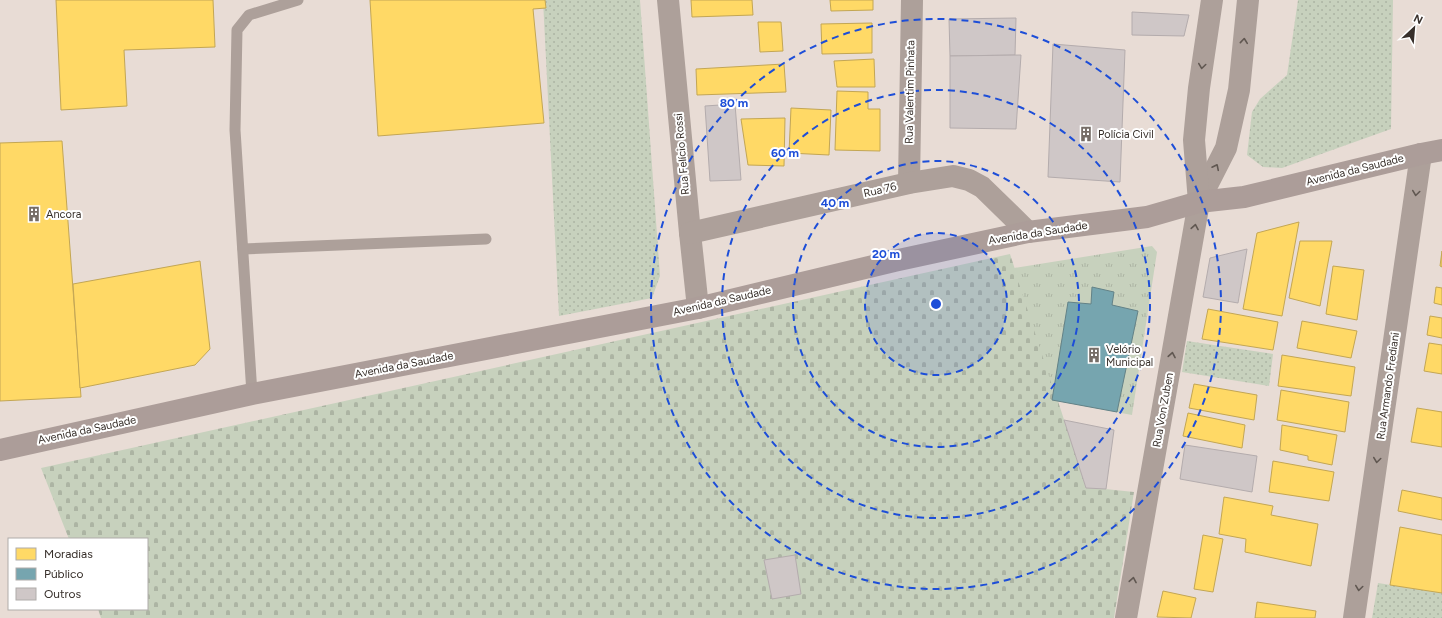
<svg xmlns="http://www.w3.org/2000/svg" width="1442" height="618" font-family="Figtree,sans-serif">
	<defs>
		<pattern id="grass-dots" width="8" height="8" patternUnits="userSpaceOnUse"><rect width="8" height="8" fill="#c7d1bd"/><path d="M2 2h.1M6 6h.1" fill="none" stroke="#acb4a3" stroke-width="1.8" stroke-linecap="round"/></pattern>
		<pattern id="cemetery-stones" width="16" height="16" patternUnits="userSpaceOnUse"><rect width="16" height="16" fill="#c7d1bd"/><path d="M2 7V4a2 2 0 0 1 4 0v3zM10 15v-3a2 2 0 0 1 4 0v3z" fill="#acb4a3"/></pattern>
		<pattern id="park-tufts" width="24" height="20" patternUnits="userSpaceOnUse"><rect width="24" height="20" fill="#c7d1bd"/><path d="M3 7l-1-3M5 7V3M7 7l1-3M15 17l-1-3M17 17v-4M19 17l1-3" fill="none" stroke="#acb4a3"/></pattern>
	</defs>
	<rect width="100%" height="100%" fill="#e8dcd5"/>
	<!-- grass -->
	<g fill="url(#grass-dots)">
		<path d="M543 0H640L660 276 652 298 559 316Z"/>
		<path d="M1298 0H1393L1391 129 1282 168 1263 167 1247 155 1252 112 1260 99 1287 75Z"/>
		<path d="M1187 341 1273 354 1269 386 1182 372Z"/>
		<path d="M1378 583 1442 593V618H1372Z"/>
	</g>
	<!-- cemetery -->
	<path fill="url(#cemetery-stones)" d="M1010 254 1086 487 1134 492 1114 618H101L98 609H147V539H69L41 468Z"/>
	<!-- park -->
	<path fill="url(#park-tufts)" d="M1152 246 1157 252 1132 415 1057 401 1014 268Z"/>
	<!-- homes -->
	<g fill="#ffd966" stroke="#c3a654">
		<path d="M56 0H213L215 47 124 50 127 106 61 110Z"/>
		<path d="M370 0H545L546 8 533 9 544 123 378 136Z"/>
		<path d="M691 0H752L753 15 692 17Z"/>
		<path d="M830 0H873V10L831 11Z"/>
		<path d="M758 22H781L783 51 760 52Z"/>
		<path d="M872 23V53L822 54 821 24Z"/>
		<path d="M874 59 875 87H837L834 61Z"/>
		<path d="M784 64 786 92 697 95 696 69Z"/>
		<path d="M837 91 868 92V109H880V151L835 150Z"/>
		<path d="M791 108 831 110 829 155 789 153Z"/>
		<path d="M785 118 784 166 748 165 741 119Z"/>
		<path d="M62 141 81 397 0 401V143Z"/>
		<path d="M1299 222 1282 316 1243 309 1257 233Z"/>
		<path d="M1300 241H1332L1320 306 1289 298Z"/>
		<path d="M1442 251V267L1440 266Z"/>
		<path d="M200 261 210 349 195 365 80 388 73 284Z"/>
		<path d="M1333 266 1364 270 1357 320 1326 314Z"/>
		<path d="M1436 287 1442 288V305L1434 303Z"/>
		<path d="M1208 309 1278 322 1273 350 1202 339Z"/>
		<path d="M1430 316 1442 318V338L1427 335Z"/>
		<path d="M1302 321 1357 331 1351 358 1297 348Z"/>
		<path d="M1429 343 1442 345V374L1424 371Z"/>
		<path d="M1282 355 1355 367 1351 396 1278 386Z"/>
		<path d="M1194 384 1257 395 1254 420 1189 408Z"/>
		<path d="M1281 390 1349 402 1345 432 1277 420Z"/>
		<path d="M1417 408 1442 412V447L1411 442Z"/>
		<path d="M1188 413 1245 425 1242 448 1183 436Z"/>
		<path d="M1282 425 1337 435 1332 465 1308 460V456L1280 450Z"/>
		<path d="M1273 461 1334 472 1329 501 1269 492Z"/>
		<path d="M1402 490 1442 498V520L1398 511Z"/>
		<path d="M1224 497 1273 506 1271 515 1318 524 1311 566 1245 552 1246 539 1219 534Z"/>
		<path d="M1400 527 1442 535V593L1390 585Z"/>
		<path d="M1203 535 1223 539 1213 592 1194 589Z"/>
		<path d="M1163 591 1196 598 1191 618 1157 617Z"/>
		<path d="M1257 602 1316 611 1315 618H1255Z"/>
	</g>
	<!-- public -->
	<path fill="#76a5af" stroke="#638287" d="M1092 287 1114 292 1112 305 1138 311 1117 412 1052 400 1068 302 1091 304Z"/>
	<!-- building -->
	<g fill="#cfc7c7" stroke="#b4acad">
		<path d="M1132 12 1189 15 1184 36 1132 35Z"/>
		<path d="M1016 18 1015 55 950 56 949 19Z"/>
		<path d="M1053 44 1125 50 1120 182 1048 177Z"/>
		<path d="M1021 55 1016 129 950 128V56Z"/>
		<path d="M735 104 741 180 710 181 705 106Z"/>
		<path d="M1247 249 1238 303 1203 297 1210 258Z"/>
		<path d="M1064 420 1114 430 1106 489 1086 488Z"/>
		<path d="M1185 445 1257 456 1252 492 1180 479Z"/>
		<path d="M795 555 801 594 772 599 764 560Z"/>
	</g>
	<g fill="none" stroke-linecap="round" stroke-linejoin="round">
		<!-- lane -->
		<g stroke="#ada09a" stroke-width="11">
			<path d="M243 249 486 239"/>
			<path d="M252 394 235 130 237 30 249 15 298 0"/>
		</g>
		<!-- street -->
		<g stroke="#ada09a" stroke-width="22">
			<path d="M668 0 690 233 698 308"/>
			<path d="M909 183 912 0"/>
			<path d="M1199 201 1226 148 1239 90 1248 0"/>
			<path d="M690 233 909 183 953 176 969 180 982 187 1028 232"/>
			<path d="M1126 618 1199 202 1194 140 1199 88 1212 0"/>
			<path d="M1354 618 1421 154"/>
		</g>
		<!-- secondary -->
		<path stroke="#ac9d99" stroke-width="22" d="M0 450 252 394 698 308 894 261 1028 232 1147 217 1199 202 1244 197 1421 154 1442 150"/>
	</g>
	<!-- one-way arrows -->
	<defs><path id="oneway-chevron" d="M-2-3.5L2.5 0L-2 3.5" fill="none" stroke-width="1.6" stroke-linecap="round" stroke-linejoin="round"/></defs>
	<g stroke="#605751">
		<use href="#oneway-chevron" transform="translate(1244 41) rotate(-84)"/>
		<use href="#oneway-chevron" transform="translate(1202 66) rotate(98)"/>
		<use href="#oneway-chevron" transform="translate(1216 167) rotate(-64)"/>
		<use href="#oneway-chevron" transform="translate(1416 193) rotate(98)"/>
		<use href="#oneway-chevron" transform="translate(1195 227) rotate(-80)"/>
		<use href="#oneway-chevron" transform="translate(1172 355) rotate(-80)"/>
		<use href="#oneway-chevron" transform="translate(1377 460) rotate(98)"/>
		<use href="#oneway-chevron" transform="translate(1133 580) rotate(-80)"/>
		<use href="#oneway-chevron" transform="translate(1359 588) rotate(98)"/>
	</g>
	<!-- distance rings -->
	<circle cx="936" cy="304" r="71" fill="#1d4ed8" fill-opacity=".12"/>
	<g fill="none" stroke="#1d4ed8" stroke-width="2" stroke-dasharray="7 5">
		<circle cx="936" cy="304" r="71"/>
		<circle cx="936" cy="304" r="143"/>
		<circle cx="936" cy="304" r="214"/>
		<circle cx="936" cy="304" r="285"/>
	</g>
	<!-- icons -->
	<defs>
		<g id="building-bare" transform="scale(1.2)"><path d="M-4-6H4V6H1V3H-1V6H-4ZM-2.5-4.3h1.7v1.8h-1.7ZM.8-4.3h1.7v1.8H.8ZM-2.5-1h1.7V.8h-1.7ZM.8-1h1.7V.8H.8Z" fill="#756c66" stroke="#fff" stroke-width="2.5" paint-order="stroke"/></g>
	</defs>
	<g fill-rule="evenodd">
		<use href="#building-bare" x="1086" y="134"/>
		<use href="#building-bare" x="34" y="214"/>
		<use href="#building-bare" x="1094" y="355"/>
	</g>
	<g text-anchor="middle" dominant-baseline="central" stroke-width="4" stroke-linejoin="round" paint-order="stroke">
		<!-- street labels -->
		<g font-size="11" fill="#372f2a" stroke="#fff">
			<text transform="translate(910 92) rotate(-89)">Rua Valentim Pinhata</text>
			<text transform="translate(682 154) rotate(-95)">Rua Felício Rossi</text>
			<text transform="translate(1355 170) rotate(-14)">Avenida da Saudade</text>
			<text transform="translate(880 190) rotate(-13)">Rua 76</text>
			<text transform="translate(1038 233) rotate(-9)">Avenida da Saudade</text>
			<text transform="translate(722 301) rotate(-13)">Avenida da Saudade</text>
			<text transform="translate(404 365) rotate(-11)">Avenida da Saudade</text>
			<text transform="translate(1388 386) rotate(-82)">Rua Armando Frediani</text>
			<text transform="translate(1163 410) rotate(-80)">Rua Von Zuben</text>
			<text transform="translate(87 430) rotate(-12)">Avenida da Saudade</text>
		</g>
		<!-- poi labels -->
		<g font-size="11" fill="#372f2a" stroke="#fff" text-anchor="start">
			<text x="1098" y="134">Polícia Civil</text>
			<text x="46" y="214">Ancora</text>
			<text x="1106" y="349">Velório<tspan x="1106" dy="13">Municipal</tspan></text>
		</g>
	</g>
	<circle cx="936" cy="304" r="6" fill="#1d4ed8" stroke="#fff" stroke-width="2"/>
	<g font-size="12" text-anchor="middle" font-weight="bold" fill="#1d4ed8" stroke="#fff" stroke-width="4" stroke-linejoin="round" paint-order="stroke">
		<text x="734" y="107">80 m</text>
		<text x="785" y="157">60 m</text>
		<text x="835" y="207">40 m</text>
		<text x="886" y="258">20 m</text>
	</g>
	<!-- legend -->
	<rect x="8" y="538" width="140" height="72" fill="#ffffff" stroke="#afacaa"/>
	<rect x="16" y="548" width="20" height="12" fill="#ffd966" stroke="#afacaa"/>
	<text x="44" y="558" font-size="12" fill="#372f2a">Moradias</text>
	<rect x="16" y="568" width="20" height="12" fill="#76a5af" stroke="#afacaa"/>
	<text x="44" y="578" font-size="12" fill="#372f2a">Público</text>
	<rect x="16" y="588" width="20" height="12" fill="#cfc7c7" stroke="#afacaa"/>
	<text x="44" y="598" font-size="12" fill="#372f2a">Outros</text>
	<!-- north arrow -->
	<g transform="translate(1414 28) rotate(26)" stroke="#ffffff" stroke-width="3" paint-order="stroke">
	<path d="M0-3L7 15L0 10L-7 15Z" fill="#372f2a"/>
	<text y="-6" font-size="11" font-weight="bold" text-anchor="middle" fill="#372f2a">N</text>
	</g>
</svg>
